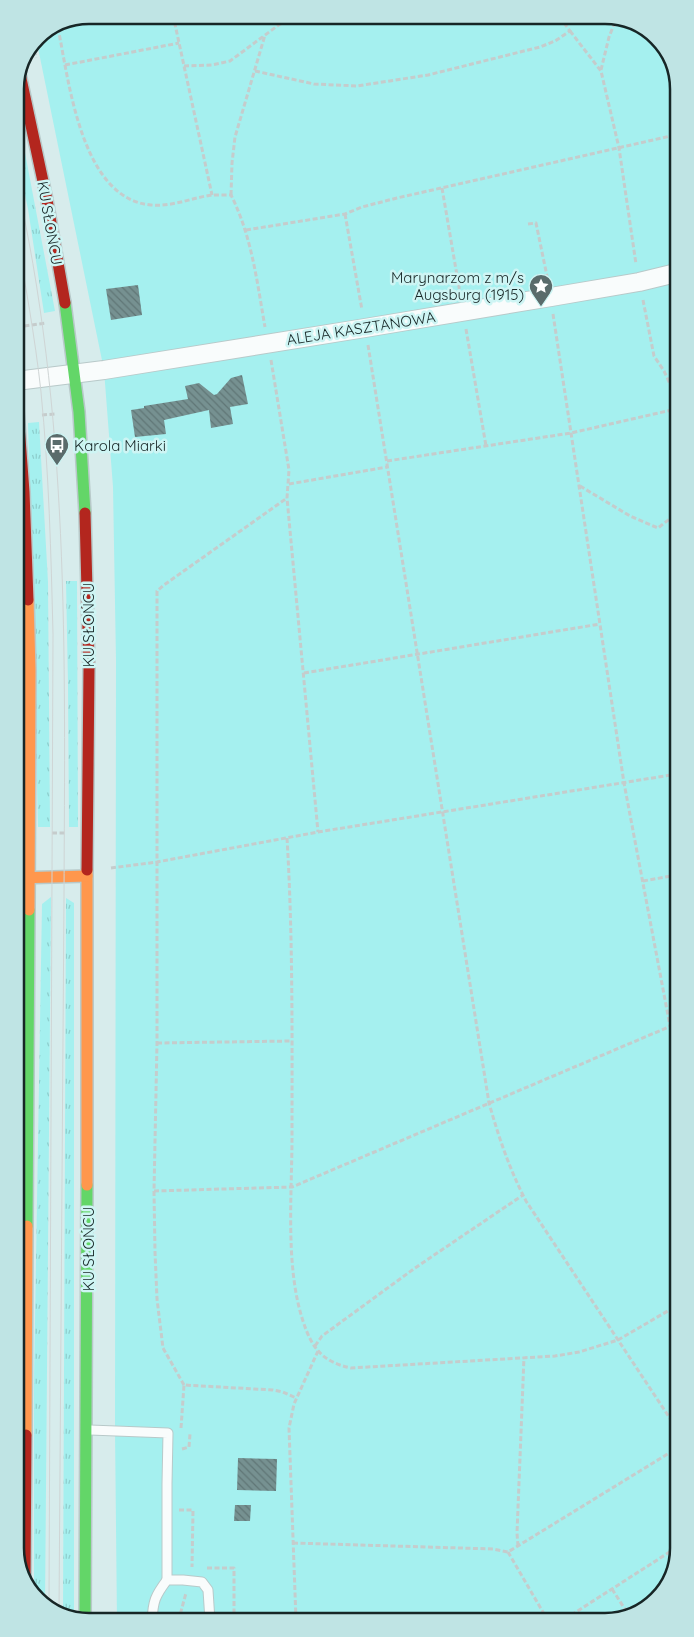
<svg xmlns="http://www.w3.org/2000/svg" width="694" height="1637" font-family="Quicksand,sans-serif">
	<defs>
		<pattern id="grass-tufts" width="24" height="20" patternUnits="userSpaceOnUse" patternTransform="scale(1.25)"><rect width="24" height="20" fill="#a5f0ef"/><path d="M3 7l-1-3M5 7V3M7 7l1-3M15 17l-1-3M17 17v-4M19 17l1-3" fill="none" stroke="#8dcecd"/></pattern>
		<pattern id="building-back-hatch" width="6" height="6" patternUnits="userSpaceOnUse" patternTransform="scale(1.25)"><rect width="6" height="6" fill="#769191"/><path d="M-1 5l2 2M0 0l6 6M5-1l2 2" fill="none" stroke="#607676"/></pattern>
	</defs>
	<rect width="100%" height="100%" fill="#d7ecec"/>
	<!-- grass -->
	<g fill="url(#grass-tufts)">
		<path d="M15 100 55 311 44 313 28 209 15 149Z"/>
		<path d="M39 422 48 582 50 827H38L28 423Z"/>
		<path d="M66 581H77L78 827H69L68 685Z"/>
		<path d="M51 897 45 1607 34 1593V1382L42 904Z"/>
		<path d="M66 898 74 903V1618L63 1614Z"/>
	</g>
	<!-- park -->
	<path fill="#a5f0ef" d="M88 15H611L651 30 675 65 679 1549 664 1593 629 1618 117 1622 115 1430 116 660 113 487 104 370 36 38 37 36Z"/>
	<!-- building -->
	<g fill="url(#building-back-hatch)">
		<path d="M138 285 142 315 111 320 106 289Z"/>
		<path d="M242 375 248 404 230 407 233 424 211 428 209 410 164 420 166 434 135 437 131 410 144 408V406L188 399 185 386 199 383 214 395 217 394 231 378Z"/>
		<path d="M238 1458 277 1459 276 1491 237 1490Z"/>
		<path d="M235 1505H251L250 1521H234Z"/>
	</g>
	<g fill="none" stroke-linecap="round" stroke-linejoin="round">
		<!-- lane casing -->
		<g stroke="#b8c9c9" stroke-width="11">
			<g id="lane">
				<path d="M90 1430 168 1433 167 1484V1580"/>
				<path d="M152 1621C153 1601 155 1596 167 1580H183L202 1582 208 1590 210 1621"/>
			</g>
		</g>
		<!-- street casing -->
		<g stroke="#b8c9c9" stroke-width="20">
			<path id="street" d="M16 381 104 370 365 328 551 297 639 282 676 273"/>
		</g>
		<!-- fast casing -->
		<g stroke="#b8c9c9" stroke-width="14">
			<g id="fast">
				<path d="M65 303 79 412 85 513"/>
				<path d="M27 1226 29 910"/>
				<path d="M85 1622 87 1185"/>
			</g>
		</g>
		<!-- slow casing -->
		<g stroke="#b8c9c9" stroke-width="14">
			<g id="slow">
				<path d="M28 600 30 670 29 910"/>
				<path d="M87 870V1185"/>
				<path d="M17 878 87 876"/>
				<path d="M26 1435 27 1226"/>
			</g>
		</g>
		<!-- jam casing -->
		<g stroke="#b8c9c9" stroke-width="14">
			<g id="jam">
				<path d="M20 74 47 200 65 303"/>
				<path d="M16 385 24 492 28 600"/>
				<path d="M85 513 89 669 87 870"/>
				<path d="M25 1580 26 1435"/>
			</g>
		</g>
		<!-- path -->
		<g stroke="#c5cccc" stroke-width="3" stroke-dasharray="5 2.5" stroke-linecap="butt">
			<path d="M173 15 212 195"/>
			<path d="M58 28C69 81 81 199 151 205 172 207 191 198 212 195 218 195 225 195 231 195 252 237 257 282 265 327"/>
			<path d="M570 31 601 71 619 148 636 264"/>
			<path d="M33 43 36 58"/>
			<path d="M65 65 179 43"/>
			<path d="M184 66 212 65 230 61 280 24 318 15"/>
			<path d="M601 70 609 37 617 17"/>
			<path d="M255 71 314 84 357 86 428 75 540 47 555 41 570 31 558 15"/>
			<path d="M442 188 460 293"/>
			<path d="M231 195 232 163 235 137 265 35"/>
			<path d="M345 214 362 310"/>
			<path d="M528 224 536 223 548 281"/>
			<path d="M246 230 345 214 362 207 397 198 675 135"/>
			<path d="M643 300 654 356 664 371 676 397"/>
			<path d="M553 314 624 783 670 1026 678 1039"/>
			<path d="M17 327 46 323"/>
			<path d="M466 329 486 446"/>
			<path d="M368 345 489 1103C499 1138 509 1168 526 1201L679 1432"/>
			<path d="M271 360 289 470 287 498 318 832"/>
			<path d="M42 415 55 414"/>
			<path d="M387 461 571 433 676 409"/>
			<path d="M289 484 387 467"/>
			<path d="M580 486 630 516 658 528 676 514"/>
			<path d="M304 673 600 624"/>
			<path d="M52 833H65"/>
			<path d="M287 838C293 938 292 1038 292 1137 292 1194 285 1267 303 1321 312 1349 323 1362 351 1368L555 1356 579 1352 618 1340 678 1305"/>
			<path d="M111 868 157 862 318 832 677 774"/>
			<path d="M643 881 677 875"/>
			<path d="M157 1043 292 1041"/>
			<path d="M154 1191 292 1187 678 1023"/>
			<path d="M315 1346 322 1336 415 1268 523 1195"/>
			<path d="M184 1385 163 1348 157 1299 155 1252 154 1191 157 1043V591L164 585 287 498"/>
			<path d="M181 1428 184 1385 273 1390 283 1392 296 1398"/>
			<path d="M182 1449 189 1447 190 1434"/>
			<path d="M179 1510H193L192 1567"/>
			<path d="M293 1543 493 1549 508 1552 679 1447"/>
			<path d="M518 1546 517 1533 524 1357"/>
			<path d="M508 1552 547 1619"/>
			<path d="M207 1568H234V1621"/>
			<path d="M612 1589 630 1617"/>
			<path d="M565 1619 679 1546"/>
			<path d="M296 1620 289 1428 294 1404 318 1351"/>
			<path d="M180 1621V1615L186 1593"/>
		</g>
		<!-- lane -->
		<use href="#lane" stroke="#f9fcfc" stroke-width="9"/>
		<!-- street -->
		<use href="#street" stroke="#f9fcfc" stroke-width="18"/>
		<!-- fast -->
		<use href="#fast" stroke="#63d668" stroke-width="11"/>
		<!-- slow -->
		<use href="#slow" stroke="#ff974d" stroke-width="11"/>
		<!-- jam -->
		<use href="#jam" stroke="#b3261e" stroke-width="11"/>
		<!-- tram -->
		<g stroke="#cfd5d5" stroke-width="1">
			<path d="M15 175C70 411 65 655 64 896 62 1135 61 1374 59 1613"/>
			<path d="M15 228C25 282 35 337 41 392 49 473 51 554 53 634L49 1609"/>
		</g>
	</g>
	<!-- icons -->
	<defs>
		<g id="sight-pin" transform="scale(1.25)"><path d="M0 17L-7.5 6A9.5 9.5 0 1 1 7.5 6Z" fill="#5a6b6b" stroke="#cef5f4"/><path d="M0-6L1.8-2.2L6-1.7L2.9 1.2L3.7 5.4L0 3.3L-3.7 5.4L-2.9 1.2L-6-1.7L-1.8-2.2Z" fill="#fff"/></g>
		<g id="bus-pin" transform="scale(1.25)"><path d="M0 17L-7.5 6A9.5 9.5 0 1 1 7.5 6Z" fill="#5a6b6b" stroke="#cef5f4"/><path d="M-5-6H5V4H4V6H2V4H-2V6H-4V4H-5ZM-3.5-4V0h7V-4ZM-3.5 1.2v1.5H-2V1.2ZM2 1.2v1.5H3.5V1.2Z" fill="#fff"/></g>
	</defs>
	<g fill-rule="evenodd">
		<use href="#sight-pin" x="541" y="286"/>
		<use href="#bus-pin" x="57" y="445"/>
	</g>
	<g text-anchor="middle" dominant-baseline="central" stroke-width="5" stroke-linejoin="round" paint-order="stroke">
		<!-- street labels -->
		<g font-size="15" fill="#172626" stroke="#cef5f4">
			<text transform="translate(50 223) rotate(80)">KU SŁOŃCU</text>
			<text transform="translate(361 328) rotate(-9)">ALEJA KASZTANOWA</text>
			<text transform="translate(88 625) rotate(-90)">KU SŁOŃCU</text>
			<text transform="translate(88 1249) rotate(-90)">KU SŁOŃCU</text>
		</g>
		<!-- poi labels -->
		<g font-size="15" fill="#172626" stroke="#cef5f4" text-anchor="end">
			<text x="524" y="277">Marynarzom z m/s<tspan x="524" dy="17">Augsburg (1915)</tspan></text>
			<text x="74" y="445" text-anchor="start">Karola Miarki</text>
		</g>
	</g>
	<!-- crop -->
	<path d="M0 0H694V1637H0ZM89 24H605A65 65 0 0 1 670 89V1548A65 65 0 0 1 605 1613H89A65 65 0 0 1 24 1548V89A65 65 0 0 1 89 24Z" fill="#bfe4e4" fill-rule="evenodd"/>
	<path fill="none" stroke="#172626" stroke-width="2.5" d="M89 24H605A65 65 0 0 1 670 89V1548A65 65 0 0 1 605 1613H89A65 65 0 0 1 24 1548V89A65 65 0 0 1 89 24Z"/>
</svg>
